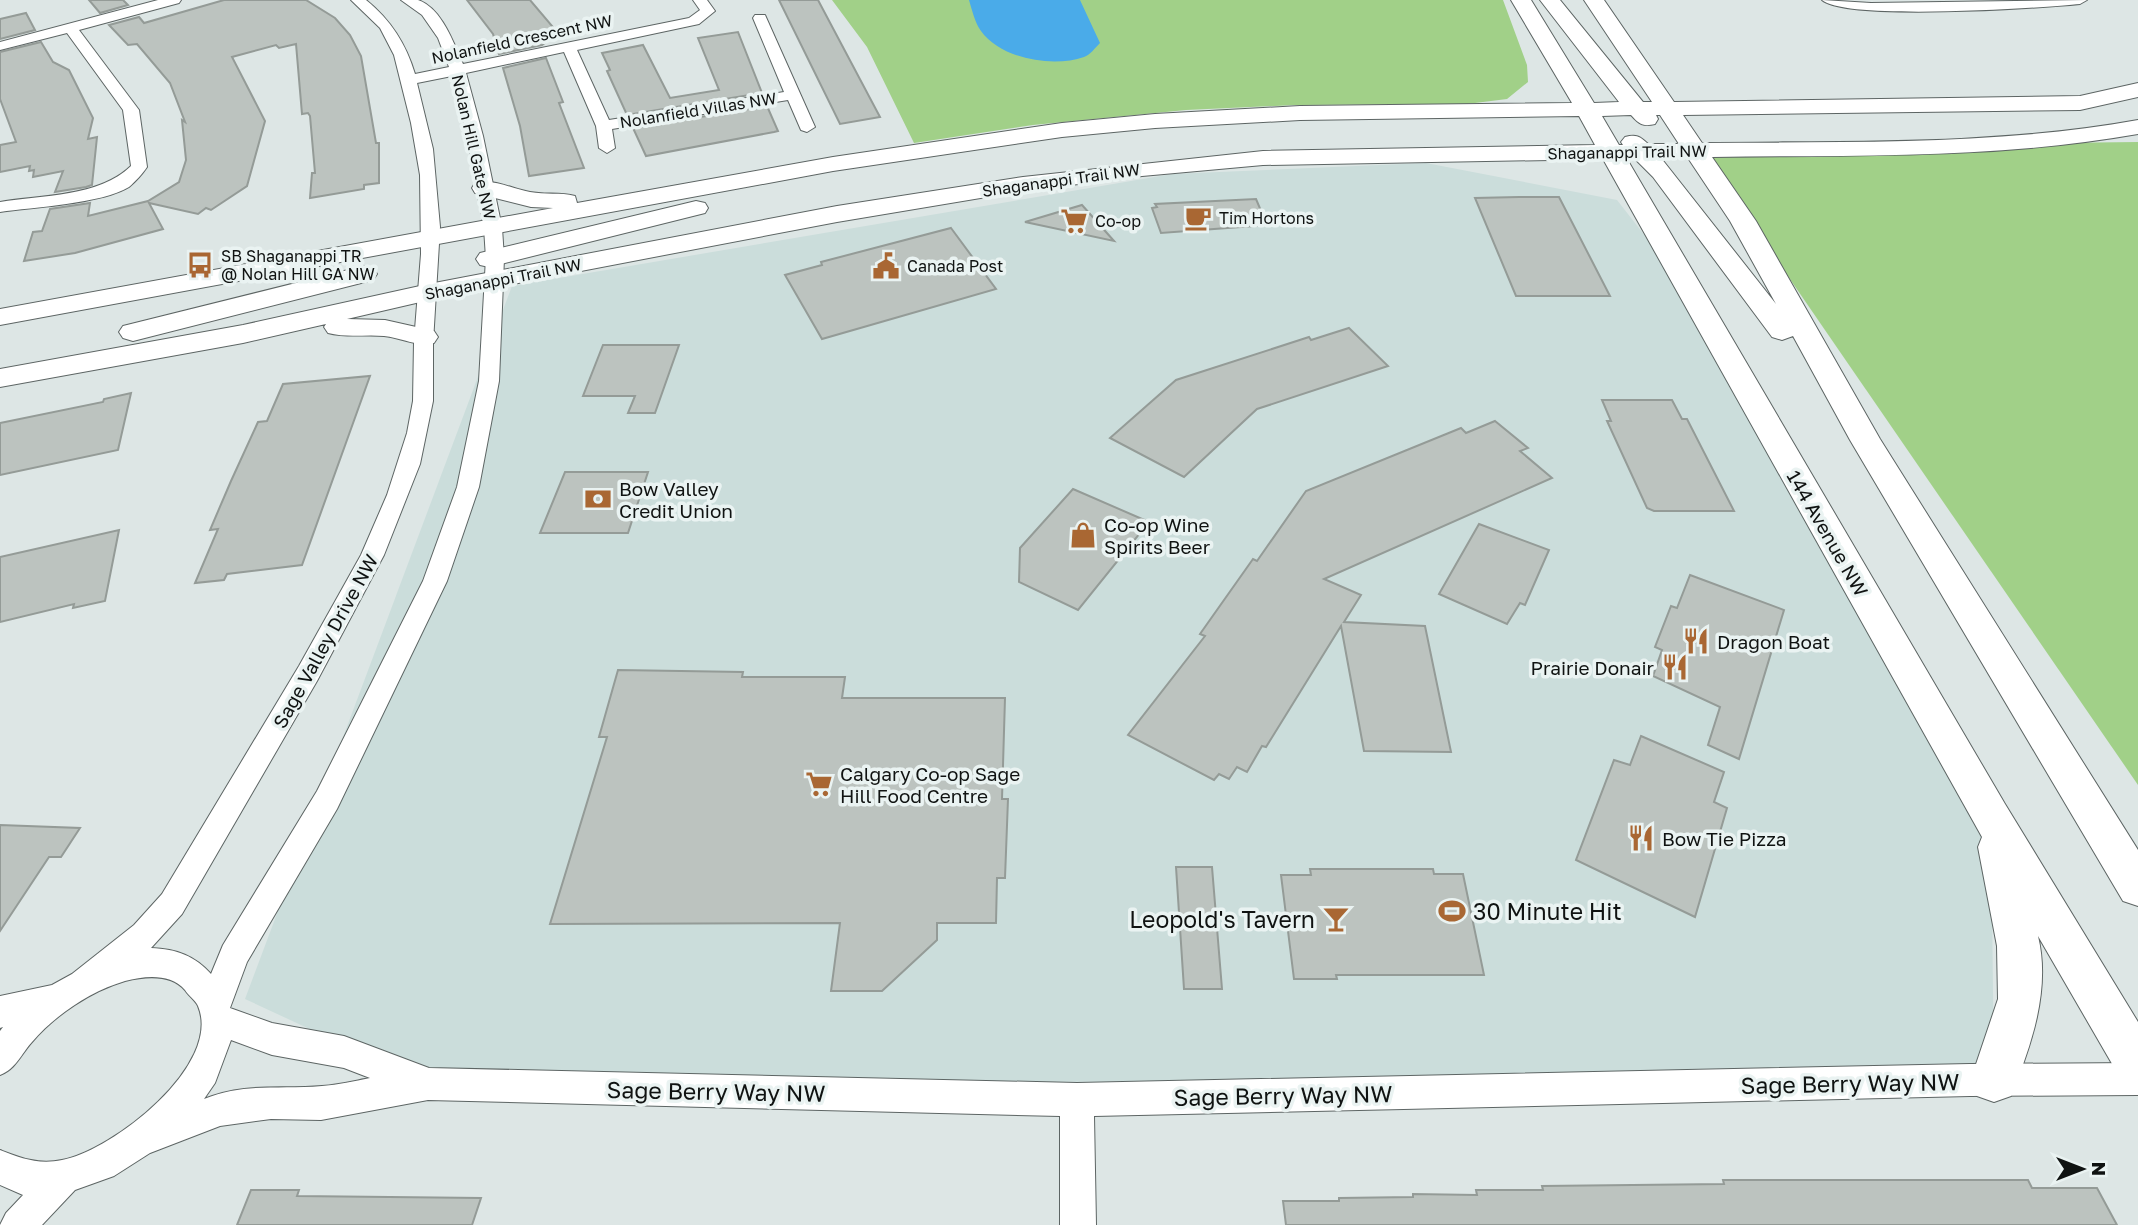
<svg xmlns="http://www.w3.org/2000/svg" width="2138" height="1225" font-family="'Golos Text',sans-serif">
	<rect width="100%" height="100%" fill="#dde6e5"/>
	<!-- built -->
	<path fill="#cbdddb" d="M1426 163 1617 200 1696 301 1991 816 1994 1079 428 1084 245 999 512 286 1172 174Z"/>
	<!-- green -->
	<g fill="#a1d088">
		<path d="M832 0H1503L1527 65 1528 82 1507 99 1467 104 1295 105 1186 110 1033 125 914 143 867 47Z"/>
		<path d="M2138 142V785L1699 147Z"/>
	</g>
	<!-- water -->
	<path fill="#4aabe9" d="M969 0H1080L1100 43C1095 48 1090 55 1084 57 1053 68 1001 59 981 31 975 23 972 10 969 0Z"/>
	<!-- building -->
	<g fill="#bcc3bf" stroke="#949b97" stroke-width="2">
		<path d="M89 0H123L128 5 100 13Z"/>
		<path d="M224 0H306L335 18 350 35 361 56 376 143H379V183L364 185V189L310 198 312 173H315L310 116 308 113 302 114 296 44 279 48 276 45 232 57 265 121 247 186 211 210 206 208 198 214 149 203 163 229 75 253 24 261 33 232 42 231 50 209 90 203 88 216 148 201 179 182 186 160 182 120 185 122 170 83 137 44 128 45 109 25 139 17 144 23Z"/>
		<path d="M467 0H530L558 33 542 45 499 54 493 34Z"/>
		<path d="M779 0H818L880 117 840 124Z"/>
		<path d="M26 13 35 30 0 39V19Z"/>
		<path d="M738 32 762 93 627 115 607 71 610 70 602 53 643 45 670 98 719 90 698 38Z"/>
		<path d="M41 42 53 62 69 70 93 118 88 139 97 137 92 185 86 187 55 192 63 171 33 177 34 170 29 171 30 166 0 172V145L16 142 0 99V52Z"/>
		<path d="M546 58 563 102 559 103 584 168 529 176 520 126 503 68Z"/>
		<path d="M767 106 778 131 774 132 646 156 633 128Z"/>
		<path d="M1519 197H1559L1610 296H1516L1475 198Z"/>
		<path d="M1256 199 1267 225 1161 233 1152 208 1157 207 1155 204Z"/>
		<path d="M1082 205 1114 241 1025 222Z"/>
		<path d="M951 228 996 289 822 339 785 275 822 265 821 262Z"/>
		<path d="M1349 328 1388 366 1257 409 1184 477 1110 438 1176 380 1309 337 1311 340Z"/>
		<path d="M603 345H679L655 413H628L635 396H583Z"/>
		<path d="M370 376 302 565 227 574 224 580 195 583 218 529 210 530 231 481 258 422 267 421 283 384Z"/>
		<path d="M131 393 118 450 0 475V423L103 402 104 399Z"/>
		<path d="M1602 400H1672L1682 419H1687L1734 511H1654L1647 508 1607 421H1611Z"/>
		<path d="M1495 421 1528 448 1520 451 1552 478 1324 579 1361 595 1344 622 1425 626 1451 752 1364 751 1341 626 1266 747 1262 746 1247 772 1237 767 1229 779 1219 774 1214 780 1128 735 1205 636 1200 634 1253 559 1257 561 1306 491 1461 428 1466 433Z"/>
		<path d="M565 472H648L628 533H540Z"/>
		<path d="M1073 489 1149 522 1078 610 1019 582 1020 548Z"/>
		<path d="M1479 524 1549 550 1525 605 1520 603 1507 624 1439 594Z"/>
		<path d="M119 530 105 601 73 608 74 604 0 622V557Z"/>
		<path d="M1690 575 1784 610 1739 759 1708 745 1720 707 1653 676 1662 650 1655 647 1671 606 1677 608Z"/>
		<path d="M618 670 743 672 742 677H845L842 698H1005L1002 799H1008L1005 878H997L996 923H937V940L882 991H831L840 923 550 924 607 737H599Z"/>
		<path d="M1641 736 1724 772 1714 802 1727 808 1695 917 1576 860 1614 760 1630 765Z"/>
		<path d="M0 825 80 828 61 857H49L0 931Z"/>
		<path d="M1176 867H1212L1222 989H1184Z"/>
		<path d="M1310 869H1433L1434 874H1463L1484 975H1336L1337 979H1294L1281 875H1311Z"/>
		<path d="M1723 1180H2028L2032 1188H2097L2117 1225H1286L1283 1201H1339V1198L1413 1197V1194L1477 1195 1476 1190H1543L1542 1186 1724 1184Z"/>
		<path d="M251 1190H299L297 1196 481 1198 472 1225H237Z"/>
	</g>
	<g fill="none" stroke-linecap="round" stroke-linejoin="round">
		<!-- street casing -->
		<g stroke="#5d6564" stroke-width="2">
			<g id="street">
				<path d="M158 0H181L179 3 79 30 139 110 147 167C143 173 135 182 129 187 101 204 33 207 0 212V202C42 195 99 197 131 166L123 110 67 33 0 50V42Z"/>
				<path d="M351 0H366C391 20 406 44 415 74L449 67 438 38 422 15 401 0C406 0 413 0 418 0 442 8 454 44 463 64L689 18 700 10 693 0H707L715 11 699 24 577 50 609 120 784 92 753 18 755 15H765L815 127 807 132 801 130 788 100 612 129 615 148 607 153 599 148 596 126 564 52 466 73 483 136 502 228 504 258 499 381 479 487 447 581 337 809 247 962 230 1008 272 1023 344 1036 429 1068 1077 1083 1970 1064 2138 1063V1095L1970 1096 1094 1116 1096 1225H1060V1116L428 1100 321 1120 271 1119 220 1126 150 1153 114 1176 75 1190 42 1225H0L6 1213 23 1195 0 1185V1150C21 1158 38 1165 62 1160 112 1151 223 1065 198 1006 196 1001 188 995 185 990 170 973 145 976 125 981 91 991 55 1015 32 1042 21 1054 16 1069 0 1075V1031L3 1027 0 1028V996L52 985 72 974 134 925 162 894 299 666 361 555 387 495 407 433 413 401 414 342 421 254 420 175 411 123 394 55 380 28ZM452 76 467 136 484 228 486 258 479 381 457 487 423 581 317 791 223 945 211 974C195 956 177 949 151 948L182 914 317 681 384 555 420 464 433 401V342L440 227 433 149 417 83ZM231 1040 272 1055 344 1068 370 1078C354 1081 338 1085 322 1086 279 1090 246 1082 204 1099L215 1083Z"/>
				<path d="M1822 0 1871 3 2087 0 2080 4C2040 8 1846 21 1822 0Z"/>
			</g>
		</g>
		<!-- secondary casing -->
		<g stroke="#5d6564" stroke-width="2">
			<g id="secondary">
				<path d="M1511 0H1531L1594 103 1619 102 1540 0H1560L1643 102H1652L1584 0H1604L1674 102 2080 96 2138 83V97L2080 110 1683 115 1702 143C1847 141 1995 146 2138 120V134C1998 159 1854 155 1712 157L1756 221 1880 439 2138 850V906L2123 901 1850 440 1793 336 1782 340 1772 337 1653 177 1635 159H1627L2005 804 2138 1022V1088L2122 1081 2038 936C2051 990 2031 1046 2011 1096L1994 1102 1977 1096 1971 1079 1998 999 1997 946 1978 847 1982 837 1603 159 1263 165 1142 176 1023 191 837 222 429 300 347 319 385 320 434 331 438 337 434 343C417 347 402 338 384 336 366 334 347 338 328 333L324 327 326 324 243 343 0 387V369L243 325 429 284 837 206 1023 177 1263 151 1595 145 1579 116 1300 120 1155 128 1062 137 833 171 0 325V309L553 208 531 207 475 193 472 188 475 183C493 178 512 189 530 192 545 195 560 192 575 196L577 203 833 157 1062 123 1155 114 1300 106 1572 103ZM1631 115C1639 124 1643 127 1655 124L1658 119 1656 115H1660L1679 144H1648C1640 136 1636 134 1625 137L1621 142 1623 145H1619L1602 116ZM1661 158H1688L1730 221 1776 304Z"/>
				<path d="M696 201 705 203 708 208 705 213 489 267 480 265 476 259 480 253Z"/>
				<path d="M364 266 373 268 377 274 373 280 133 341 123 338 119 332 123 326Z"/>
			</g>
		</g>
		<!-- street -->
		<use href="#street" fill="#fff" fill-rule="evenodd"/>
		<!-- secondary -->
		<use href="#secondary" fill="#fff" fill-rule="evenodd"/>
	</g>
	<!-- icons -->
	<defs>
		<g id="cafe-bare" transform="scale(2.1)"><path d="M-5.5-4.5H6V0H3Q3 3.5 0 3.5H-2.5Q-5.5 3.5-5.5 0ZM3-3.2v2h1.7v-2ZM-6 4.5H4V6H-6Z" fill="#a96733" stroke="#eaf3f2" stroke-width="2.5" paint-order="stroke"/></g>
		<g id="supermarket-bare" transform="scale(2.1)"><path d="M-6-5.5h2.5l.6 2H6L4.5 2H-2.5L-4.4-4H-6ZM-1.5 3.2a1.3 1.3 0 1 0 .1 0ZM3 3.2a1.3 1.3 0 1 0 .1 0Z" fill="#a96733" stroke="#eaf3f2" stroke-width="2.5" paint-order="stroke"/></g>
		<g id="bus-bare" transform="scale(2.1)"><path d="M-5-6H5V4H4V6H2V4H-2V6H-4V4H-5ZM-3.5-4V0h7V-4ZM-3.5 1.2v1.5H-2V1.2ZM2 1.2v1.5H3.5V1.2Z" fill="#a96733" stroke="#eaf3f2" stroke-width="2.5" paint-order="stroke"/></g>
		<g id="civic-bare" transform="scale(2.1)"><path d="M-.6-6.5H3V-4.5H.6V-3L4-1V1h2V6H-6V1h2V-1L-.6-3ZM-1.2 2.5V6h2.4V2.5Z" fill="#a96733" stroke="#eaf3f2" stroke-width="2.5" paint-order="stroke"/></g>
		<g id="bank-bare" transform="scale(2.1)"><path d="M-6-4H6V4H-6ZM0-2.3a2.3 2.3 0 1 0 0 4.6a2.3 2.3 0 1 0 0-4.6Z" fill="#a96733" stroke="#eaf3f2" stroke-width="2.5" paint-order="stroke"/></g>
		<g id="shop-bare" transform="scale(2.1)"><path d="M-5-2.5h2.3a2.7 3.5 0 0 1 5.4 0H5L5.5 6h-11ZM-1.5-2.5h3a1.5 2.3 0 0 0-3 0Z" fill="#a96733" stroke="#eaf3f2" stroke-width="2.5" paint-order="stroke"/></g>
		<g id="restaurant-bare" transform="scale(2.1)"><path d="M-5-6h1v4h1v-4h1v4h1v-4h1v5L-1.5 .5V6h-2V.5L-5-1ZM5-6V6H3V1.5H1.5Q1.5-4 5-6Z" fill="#a96733" stroke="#eaf3f2" stroke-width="2.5" paint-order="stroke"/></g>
		<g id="stadium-bare" transform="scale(2.1)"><path d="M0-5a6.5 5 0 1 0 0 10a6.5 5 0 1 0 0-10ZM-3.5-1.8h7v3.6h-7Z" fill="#a96733" stroke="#eaf3f2" stroke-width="2.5" paint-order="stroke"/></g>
		<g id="bar-bare" transform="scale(2.1)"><path d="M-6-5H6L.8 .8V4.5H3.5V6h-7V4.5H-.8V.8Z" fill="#a96733" stroke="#eaf3f2" stroke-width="2.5" paint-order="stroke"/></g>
	</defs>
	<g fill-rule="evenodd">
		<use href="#cafe-bare" x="1198" y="218"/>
		<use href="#supermarket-bare" x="1074" y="221"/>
		<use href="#bus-bare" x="200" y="265"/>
		<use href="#civic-bare" x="886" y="266"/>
		<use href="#bank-bare" x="598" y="499"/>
		<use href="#shop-bare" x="1083" y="535"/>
		<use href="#restaurant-bare" x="1696" y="641"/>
		<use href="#restaurant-bare" x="1675" y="667"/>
		<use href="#supermarket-bare" x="819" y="784"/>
		<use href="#restaurant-bare" x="1641" y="838"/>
		<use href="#stadium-bare" x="1452" y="911"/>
		<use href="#bar-bare" x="1336" y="919"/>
	</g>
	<g text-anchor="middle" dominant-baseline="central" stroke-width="7" stroke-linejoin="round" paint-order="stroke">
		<!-- far-street labels -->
		<g font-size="16" fill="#101312" stroke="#eaf3f2">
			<text transform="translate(522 39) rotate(-12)">Nolanfield Crescent NW</text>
			<text transform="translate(698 110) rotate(-9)">Nolanfield Villas NW</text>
			<text transform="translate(474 147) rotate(77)">Nolan Hill Gate NW</text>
			<text transform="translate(1627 152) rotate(-1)">Shaganappi Trail NW</text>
			<text transform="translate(1061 180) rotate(-8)">Shaganappi Trail NW</text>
			<text transform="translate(503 279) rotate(-11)">Shaganappi Trail NW</text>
		</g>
		<!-- far-poi labels -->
		<g font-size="16" fill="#101312" stroke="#eaf3f2" text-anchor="start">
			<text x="1219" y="218">Tim Hortons</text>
			<text x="1095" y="221">Co-op</text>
			<text x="221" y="256">SB Shaganappi TR<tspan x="221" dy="18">@ Nolan Hill GA NW</tspan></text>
			<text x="907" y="266">Canada Post</text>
		</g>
		<!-- poi labels -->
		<g font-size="19" fill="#101312" stroke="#eaf3f2" text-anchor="start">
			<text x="619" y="488">Bow Valley<tspan x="619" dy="22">Credit Union</tspan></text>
			<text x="1104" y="524">Co-op Wine<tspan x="1104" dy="22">Spirits Beer</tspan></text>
			<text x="1717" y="641">Dragon Boat</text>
			<text x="1654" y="667" text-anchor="end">Prairie Donair</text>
			<text x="840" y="773">Calgary Co-op Sage<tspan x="840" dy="22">Hill Food Centre</tspan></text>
			<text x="1662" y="838">Bow Tie Pizza</text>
		</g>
		<!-- street labels -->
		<g font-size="19" fill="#101312" stroke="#eaf3f2">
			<text transform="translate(1828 533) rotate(60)">144 Avenue NW</text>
			<text transform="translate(325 641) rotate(-61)">Sage Valley Drive NW</text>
		</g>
		<!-- near-poi labels -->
		<g font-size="23" fill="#101312" stroke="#eaf3f2" text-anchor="start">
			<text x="1473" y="911">30 Minute Hit</text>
			<text x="1315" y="919" text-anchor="end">Leopold's Tavern</text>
		</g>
		<!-- near-street labels -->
		<g font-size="23" fill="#101312" stroke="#eaf3f2">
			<text transform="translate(1850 1083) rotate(-1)">Sage Berry Way NW</text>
			<text transform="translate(716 1091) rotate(1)">Sage Berry Way NW</text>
			<text transform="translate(1283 1095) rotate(-1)">Sage Berry Way NW</text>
		</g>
	</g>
	<!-- north arrow -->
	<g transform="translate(2082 1169) rotate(90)" stroke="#eaf3f2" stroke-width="5" paint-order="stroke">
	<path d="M0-5L12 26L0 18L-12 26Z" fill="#101312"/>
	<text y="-10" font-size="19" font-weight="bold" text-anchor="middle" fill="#101312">N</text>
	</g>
</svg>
